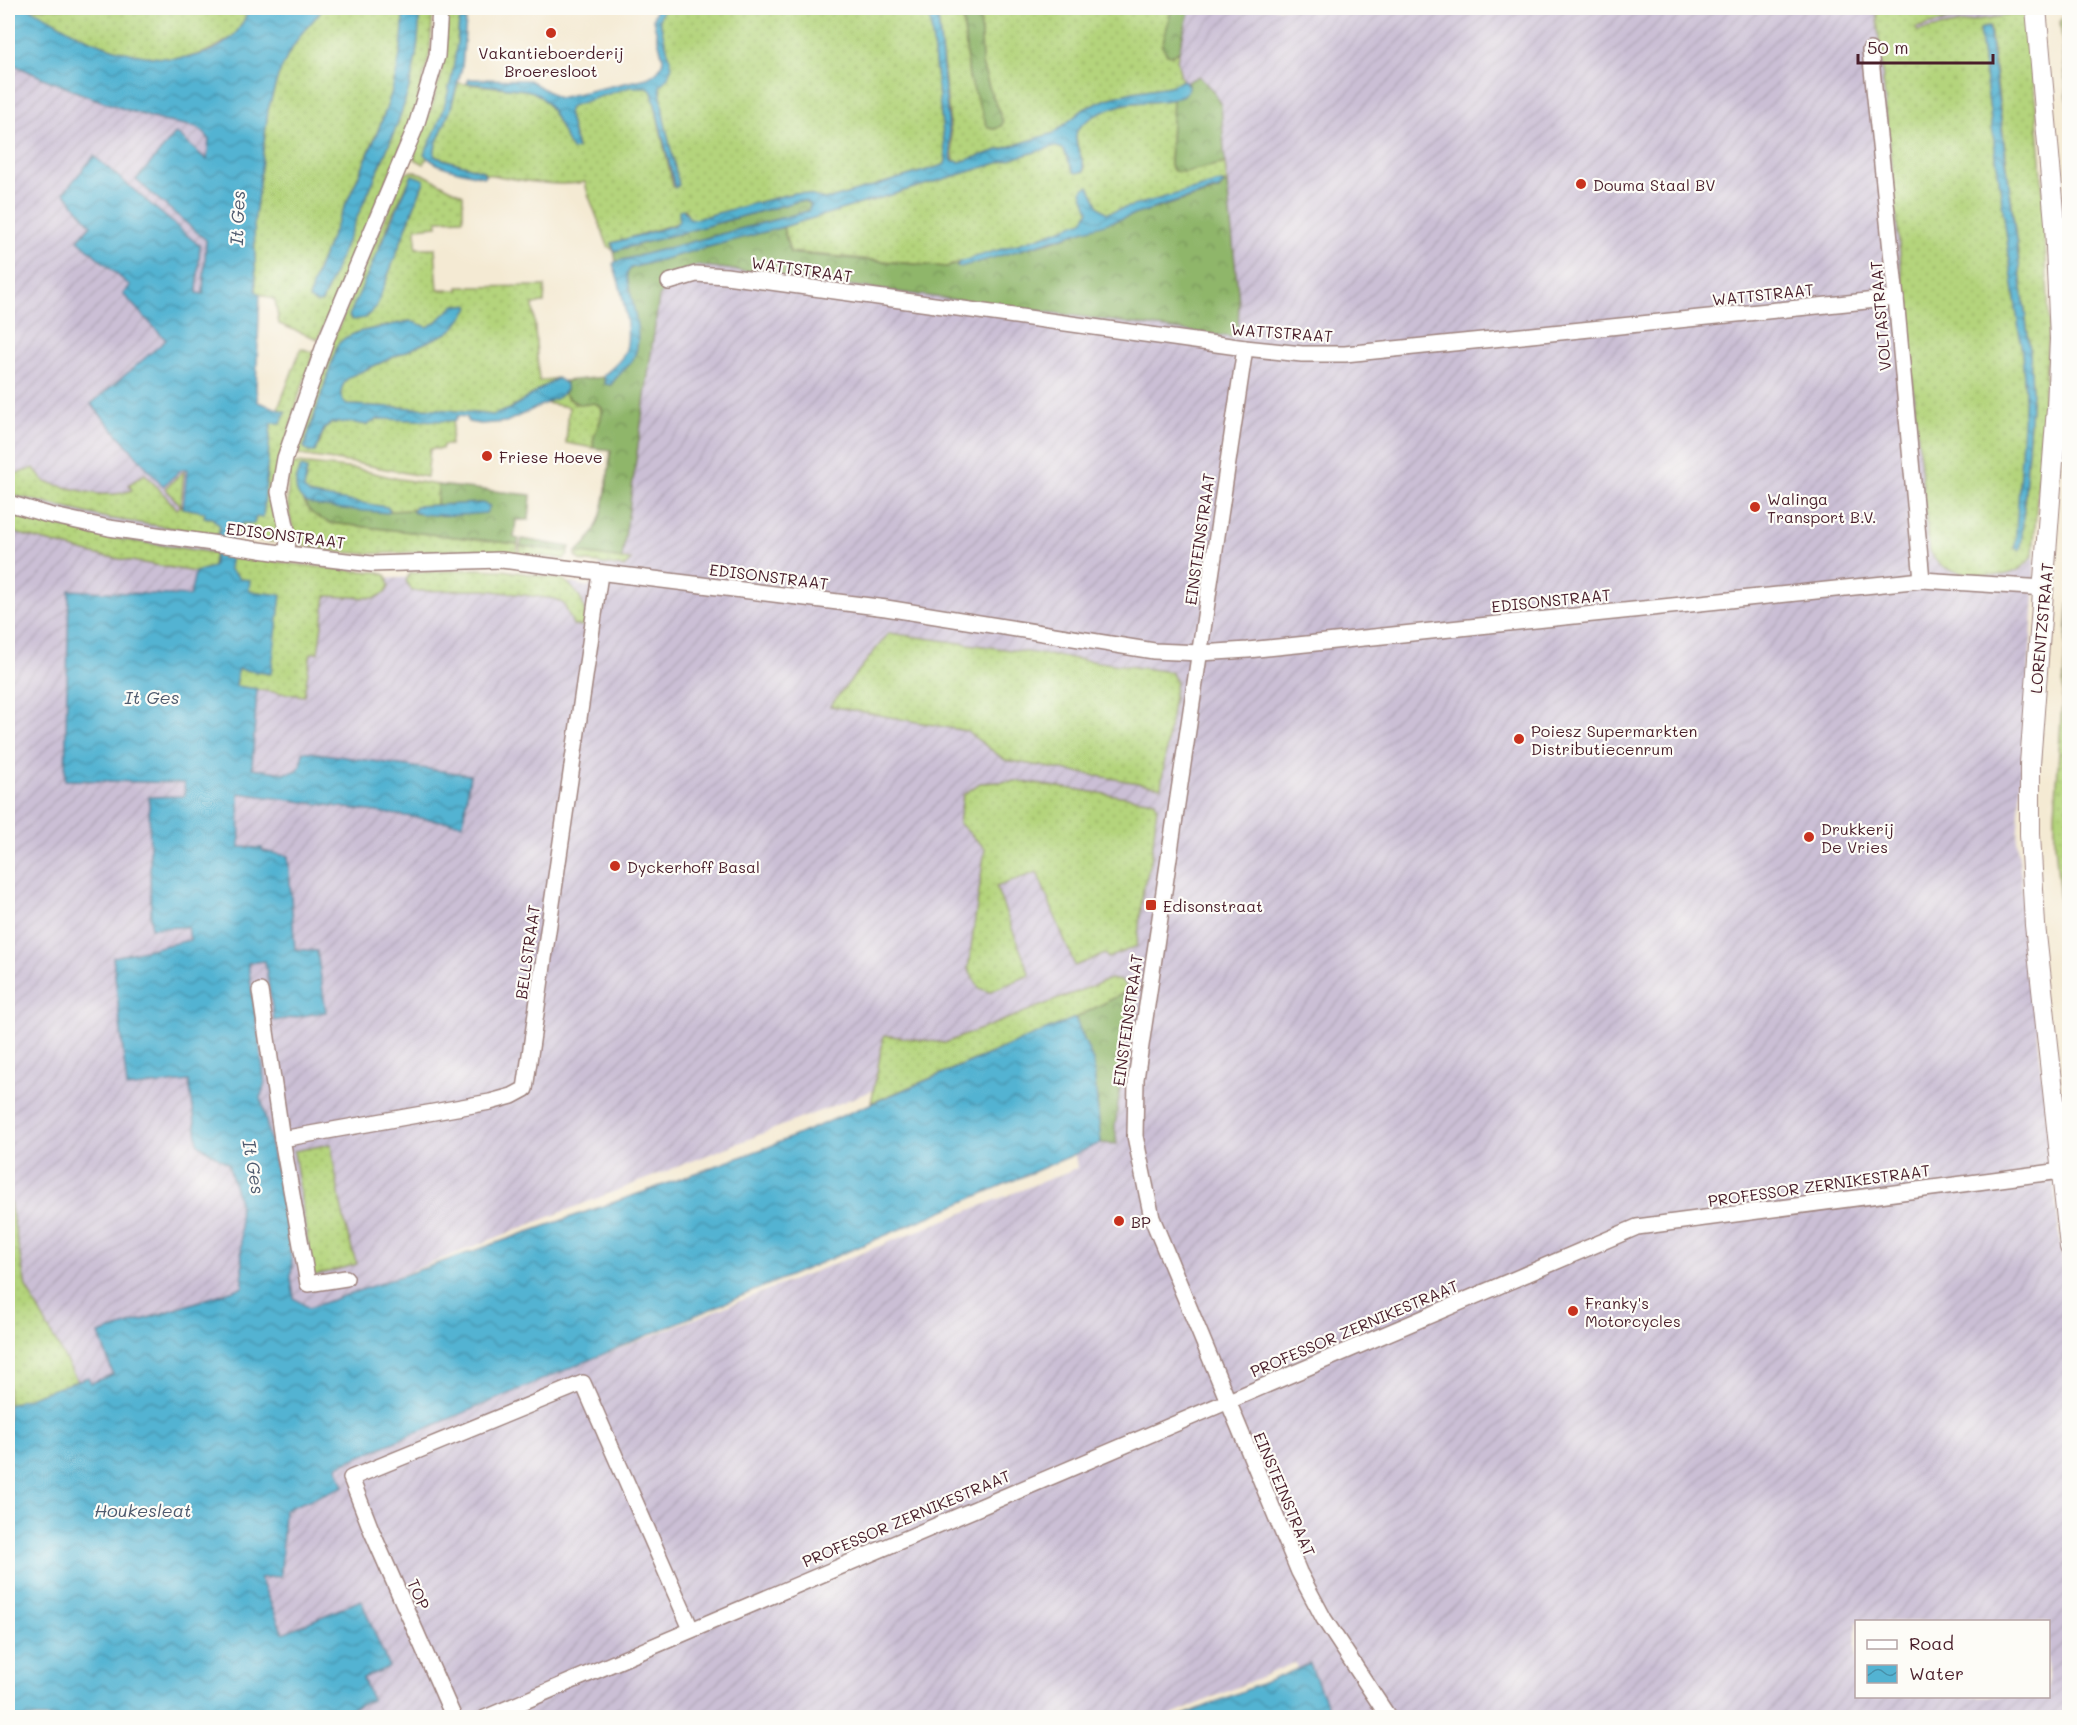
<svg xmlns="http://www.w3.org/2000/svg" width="2077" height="1725" font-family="Mali,sans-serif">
	<defs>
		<pattern id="industrial-furrows" width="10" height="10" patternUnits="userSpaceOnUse" patternTransform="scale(1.5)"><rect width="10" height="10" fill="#cbbfd5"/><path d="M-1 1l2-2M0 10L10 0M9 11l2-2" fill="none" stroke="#b0a4b7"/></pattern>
		<pattern id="grass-dots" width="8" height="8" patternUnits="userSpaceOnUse" patternTransform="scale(1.5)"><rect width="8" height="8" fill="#b4d47b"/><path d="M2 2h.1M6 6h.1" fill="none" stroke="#9cb66a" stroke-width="1.8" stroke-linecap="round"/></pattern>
		<pattern id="forest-crowns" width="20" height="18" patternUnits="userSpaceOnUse" patternTransform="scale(1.5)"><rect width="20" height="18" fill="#8fb66b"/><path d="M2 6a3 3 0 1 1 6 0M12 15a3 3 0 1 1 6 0" fill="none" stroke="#779358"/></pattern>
		<pattern id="water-waves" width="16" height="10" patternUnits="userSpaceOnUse" patternTransform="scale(1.5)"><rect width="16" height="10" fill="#53b3d2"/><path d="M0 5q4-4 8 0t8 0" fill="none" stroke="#4791ab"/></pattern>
	</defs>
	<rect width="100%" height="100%" fill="#fdfcf7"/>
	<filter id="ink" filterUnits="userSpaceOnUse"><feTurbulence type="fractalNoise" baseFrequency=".0167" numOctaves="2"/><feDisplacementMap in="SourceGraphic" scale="12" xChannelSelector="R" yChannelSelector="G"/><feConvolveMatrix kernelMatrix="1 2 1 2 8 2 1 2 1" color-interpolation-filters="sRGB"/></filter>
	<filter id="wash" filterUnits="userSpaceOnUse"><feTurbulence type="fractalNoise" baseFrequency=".008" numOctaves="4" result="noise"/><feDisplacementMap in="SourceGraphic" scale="24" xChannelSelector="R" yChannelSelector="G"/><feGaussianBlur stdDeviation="1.35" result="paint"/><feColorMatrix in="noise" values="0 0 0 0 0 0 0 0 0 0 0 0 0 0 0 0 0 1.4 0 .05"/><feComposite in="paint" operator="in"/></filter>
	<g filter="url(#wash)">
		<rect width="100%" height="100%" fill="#f4ead3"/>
		<!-- industrial -->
		<g fill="url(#industrial-furrows)" fill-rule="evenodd">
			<path d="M1172 8H2006L2039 273 2034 597 2017 840 2069 1323V1717H1313L1296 1662 1167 1717 250 1718 261 1490 1077 1168 1055 1019 296 1316 235 933 227 684 246 608 379 579 417 577 566 582 590 587 607 549 635 398 651 252 873 260 1210 316 1159 73ZM1856 1622H2048V1696H1856Z"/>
			<path d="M8 62 80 94 147 116 201 129 209 139 207 160 137 180 206 241 204 294 197 293 95 156 64 192 91 225 78 240 130 286 123 294 167 341 91 404 163 485 182 469H187L220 526 213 567 190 596 69 591 65 779 184 783 185 796 149 797 151 928 188 927 190 940 113 958 127 1088 189 1081 198 1144 228 1164 239 1202 243 1287 100 1334 113 1374 91 1383 88 1377 77 1381 26 1287 8 1192Z"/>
		</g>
		<!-- grass -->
		<g fill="url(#grass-dots)" stroke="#7f7a53" stroke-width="1.5" fill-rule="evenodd">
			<path d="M27 8H250C246 16 241 28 234 35 231 38 226 41 222 43 163 83 81 38 27 8Z"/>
			<path d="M324 8H403C406 69 385 115 361 170 346 204 331 238 316 272L322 302C335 272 346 242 359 213 388 148 422 81 419 8H433L430 53 411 124 318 339 279 324 275 300 256 292 254 225 268 110 278 76 288 55 301 34Z"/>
			<path d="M461 8H465L466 21 464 19 459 23C455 64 449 118 425 153L427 158 424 164 415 159 413 152 432 106 441 74 448 16 451 11Z"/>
			<path d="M674 8H929L946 161 944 165 830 199C817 200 807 191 794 193L695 219 689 218 685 209 678 223 612 243 614 251 608 246 588 194 585 182C552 188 518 179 485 174L483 171 434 156 436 144 450 111 458 83 526 90C553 94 558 132 573 150L577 148 568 112 571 106C584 97 635 81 650 89L652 92 673 187 678 186 664 119 660 86C662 82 667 79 668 75 676 52 651 29 662 11Z"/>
			<path d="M937 8H962L969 77 995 129 1001 126 1003 122 989 87 982 64 980 8H1172L1162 46 1172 55 1179 51 1177 60 1182 81 1171 86 1133 92 1107 99 1084 109 1054 133 960 162 954 161Z"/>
			<path d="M1876 8H1968L1969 15 1915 28 1918 31 1983 19 2027 13 2041 159 2049 320 2033 556C2027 564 2021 570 2011 573 1997 578 1952 574 1940 565 1935 561 1932 555 1929 549ZM1990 27 2030 351 2032 392 2021 548 2019 550 2025 392 2022 352 1979 29Z"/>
			<path d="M2069 11V50L2063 49 2060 20Z"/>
			<path d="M1173 99 1170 165 1174 171 1185 172 1225 163 1227 184 1220 182 1107 213 1099 207 1089 186 1083 189 1089 212 1084 221 1037 238 946 267 790 252 783 227 1052 147H1057L1063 149 1073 170 1077 173 1084 171 1085 168C1082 158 1076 147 1076 136 1076 119 1111 107 1125 104 1141 101 1158 103 1173 99Z"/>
			<path d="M412 171 423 174 463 195V219L438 220 437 226 416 228V248H435L438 290H458V287L545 286 544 303 533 304 539 381 557 378 510 409 493 415 439 409 348 405C336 398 341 385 349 377L447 333 455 327 468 305H455L436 322 428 327 409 321 358 332 338 344 304 447 319 445 324 429 331 423 349 422 367 425 378 419 454 420 450 445H443L442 449H430L427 477 355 463 306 456 299 454 297 449 330 348 404 174ZM412 175 424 181 376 307 350 318 393 213Z"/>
			<path d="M301 348 314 353 299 395 272 495 279 533 273 542 234 537 235 528 255 517H263L271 422 281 423 285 412 278 409Z"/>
			<path d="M563 393 575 404 596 403 602 409C604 423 590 434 594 448L566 443 569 407 546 403Z"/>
			<path d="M297 463 357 469 399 479 438 485 437 505 415 506 413 510 390 511V509L311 495 304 489 307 469 301 467C300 499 299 509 331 523L518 544 517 554C500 552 483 550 466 550 411 551 355 560 302 545 286 524 286 492 290 467Z"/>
			<path d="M8 464 12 475 34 468 45 482C72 488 105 501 132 490L129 484 145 474 177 509 181 506 165 488 184 471 181 503 183 508 205 512V517L212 518 220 526 218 535 107 518 8 494Z"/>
			<path d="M8 514 111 538 215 553 213 567 195 572 97 555 8 531Z"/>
			<path d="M520 546 563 551 569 550 568 555 564 559 520 554Z"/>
			<path d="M576 552 631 560 624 567 581 561 576 556Z"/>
			<path d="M231 556 344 570 379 572 387 576 389 586 385 593 375 598 326 596 318 653H311L304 696 236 687 238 669 270 674 281 595 249 591 241 579 229 569Z"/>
			<path d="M475 569 503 570 562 579C578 590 587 604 585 624L582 626 573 625 564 604 555 599 485 590 412 591 406 581 410 573Z"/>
			<path d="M889 633 1171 672 1176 681 1161 787 1005 760 966 731 830 706Z"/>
			<path d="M2065 658 2070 659 2069 1004 2055 844V814Z"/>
			<path d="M1016 781 1155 801 1157 807 1151 862 1143 889 1137 946 1108 958 1105 954 1075 966 1037 872 996 887 1030 975 989 992 979 988 968 969 985 848 959 823 963 795 980 783Z"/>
			<path d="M1110 979 1121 981 1130 990 1075 1018 871 1103 884 1035 945 1043Z"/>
			<path d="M331 1144C337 1184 343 1226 357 1264L313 1276 294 1151Z"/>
			<path d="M8 1192 26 1287 77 1381 8 1405Z"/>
		</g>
		<!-- forest -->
		<g fill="url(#forest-crowns)" stroke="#6c6a4b" stroke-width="1.5">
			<path d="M962 8H980L982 64 989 87 1003 122 1001 126 995 129 988 128 969 77Z"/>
			<path d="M1172 8H1190L1179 51 1172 55 1167 54 1162 46Z"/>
			<path d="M2063 49 2069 50V114Z"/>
			<path d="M1199 76 1214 92 1221 105 1225 163 1185 172 1174 171 1170 165 1173 99 1183 95 1189 88 1187 82Z"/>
			<path d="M1224 184H1227L1239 302 1238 332 1232 337 698 265 665 277 664 290 659 297 622 559 576 552C607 530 606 484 611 450L594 448C590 434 604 423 602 408L595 403C578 406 577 405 563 393L566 390V384L564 381 604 377V382L611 385 619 373 629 365 637 344 619 274 631 268 783 227 790 253 946 267 958 264 957 266 1050 242 1102 224 1219 190Z"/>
			<path d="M799 201 809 202 811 209 808 211 616 262 614 251Z"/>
			<path d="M438 485 531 495 529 520H516L514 538 519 539 518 544 331 523C318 518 309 514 304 501L312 504 388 513 390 511 413 510 414 513 424 514 486 513 482 503 437 505Z"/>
			<path d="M522 539 570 547 569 550 563 551 520 546Z"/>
			<path d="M2069 602V659L2065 658Z"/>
			<path d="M1130 990 1132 994 1115 1127 1117 1144 1101 1143 1093 1061 1075 1018Z"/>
		</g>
		<!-- water -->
		<g fill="url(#water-waves)" stroke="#4e697e" stroke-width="1.5">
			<path d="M8 8C13 8 20 6 26 8 39 10 68 31 83 37 126 56 196 74 234 35 241 28 246 16 250 8H324L301 34 288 55 278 76 268 110 254 225 256 291 260 294 256 389 258 402 286 412 281 423H271L263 518 256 517 254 524 244 523 235 528 229 569 241 579 250 580 249 591 281 595 271 674 238 669 236 686 257 689 252 768C261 769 292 777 298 769 302 765 302 757 303 751L470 775 463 824 239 793 240 847 262 848 263 851 288 856 295 949 317 951 326 1012 274 1021 265 961 248 963 265 1083 261 1097 280 1190 292 1264 291 1278 294 1298 309 1308 652 1189 768 1147 1075 1018 1093 1061 1101 1143 844 1253 337 1466 344 1486 284 1510 281 1576 260 1578 283 1633 361 1600 389 1667 363 1678 372 1700 328 1717 8 1718V1405L88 1377 91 1383 113 1374 99 1334 243 1287 239 1202 228 1164 198 1144 189 1081 127 1088 113 957 190 940 188 927 151 928 149 797 185 796 184 783 65 780 69 590 190 596 195 572 213 567 220 526 212 518 204 517 205 512 183 508 187 469H182L163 486 91 404 166 340 123 294 130 286 78 240 91 225 64 192 94 156 200 246 197 293 203 294 206 240 136 180 176 133 207 160 209 139C199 123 180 125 163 121 110 106 58 86 8 62Z"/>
			<path d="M403 8H419C422 81 388 148 359 213 346 242 335 272 322 302L317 303 309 299C314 274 326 250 336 226 367 156 406 86 403 8Z"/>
			<path d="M656 8H674L662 11 659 19 672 66 668 77 660 86 664 119 679 185 675 188 652 92 648 87H630L571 106 568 112 577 149 572 150C559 131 552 94 526 90L467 83 469 79 529 80 558 98 647 78C656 74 662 68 663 59L653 19Z"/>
			<path d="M929 8H937L952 160 954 161 960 162 1054 133 1084 109 1107 99 1133 92 1170 86 1184 80 1189 88C1181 106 1141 100 1124 104 1114 107 1104 111 1094 116 1088 120 1080 124 1077 131 1072 143 1084 158 1084 171L1076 173 1074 172 1063 149 1057 147H1052L783 227 631 268 627 273C629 297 646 337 633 359 628 369 617 374 611 385L605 384 604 375C611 369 620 362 624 354 634 336 620 283 613 264L615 262 808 211 811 205 805 201H799L618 250 614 251 612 243 675 225 679 221V210L683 209 689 218 695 219 794 193C807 191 817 200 830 199L944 165 946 161Z"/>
			<path d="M464 19 466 21 462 67 450 111 436 144 434 154 436 157 483 171 485 176 483 177C465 172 436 169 424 154 447 113 455 69 459 23L460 20Z"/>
			<path d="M1989 27 2030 351 2032 392 2021 548 2019 550 2015 548 2025 392 2022 352 1979 29Z"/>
			<path d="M412 175 423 179 424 181 376 307 365 318 352 320 349 316Z"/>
			<path d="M1220 182 1224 184 1219 189C1132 214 1047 244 960 267L957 266 959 262 1037 238 1083 221 1089 211 1082 192 1084 188 1089 186 1099 207 1107 213Z"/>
			<path d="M455 305H468L470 307 455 327 447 333 349 377C341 385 336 398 348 405L439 409 493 415 510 409 557 378 566 384V390L559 397 506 422 481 424 468 422 467 417 457 416 456 420 448 421 378 419 367 425 349 422 331 423 324 429 315 452H309L304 447 338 344 345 338 358 332 410 321 428 327 436 322Z"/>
			<path d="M301 467 307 469 304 489 311 495 387 507 390 511 388 513C371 511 316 509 304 501 293 493 294 477 301 467Z"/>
			<path d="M482 503 490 506 486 513C466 515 432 518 413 512L415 506Z"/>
			<path d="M1310 1664 1332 1717H1179Z"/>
		</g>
	</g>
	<g filter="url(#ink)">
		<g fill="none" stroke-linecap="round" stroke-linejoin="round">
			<!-- minor casing -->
			<g stroke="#9f847f" stroke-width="18">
				<g id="minor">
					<path d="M1870 50 1896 298 1922 580"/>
					<path d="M669 282 696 274 726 276 1245 348 1302 354H1345L1896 298"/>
					<path d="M1245 348 1136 1079 1135 1136 1152 1218 1299 1572 1324 1619 1389 1718"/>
					<path d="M8 503 49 515 109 528 287 554 372 564 501 560 886 608 1154 651 1200 653 1248 650 1922 580 2044 588"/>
					<path d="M287 554 288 535 279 492 285 458 326 340 416 126 437 56 440 8"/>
					<path d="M260 991 282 1139 308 1284 346 1278"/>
					<path d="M282 1139 490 1102 512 1096 525 1089 600 574"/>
					<path d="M454 1718 372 1532 351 1478 583 1383 691 1629"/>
					<path d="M485 1718 1637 1227 2061 1171"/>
				</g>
			</g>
			<!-- tertiary casing -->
			<g stroke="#9f847f" stroke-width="22">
				<path id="tertiary" d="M2036 8 2055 223 2060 339 2057 408 2030 764V834L2035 925 2070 1247"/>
			</g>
			<!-- minor -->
			<use href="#minor" stroke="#fff" stroke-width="15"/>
			<!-- tertiary -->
			<use href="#tertiary" stroke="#fff" stroke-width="20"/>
		</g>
	</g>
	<!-- markers -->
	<g fill="#c8321e" stroke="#fdfcf7" stroke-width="2">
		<circle cx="551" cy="33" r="6"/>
		<circle cx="1581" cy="184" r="6"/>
		<circle cx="487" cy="456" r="6"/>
		<circle cx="1755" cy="507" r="6"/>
		<circle cx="1519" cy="739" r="6"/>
		<circle cx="1809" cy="837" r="6"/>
		<circle cx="615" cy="866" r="6"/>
		<rect x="1145" y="899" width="12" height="12" rx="3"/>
		<circle cx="1119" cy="1221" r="6"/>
		<circle cx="1573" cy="1311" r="6"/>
	</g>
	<g text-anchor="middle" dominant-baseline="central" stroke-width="4.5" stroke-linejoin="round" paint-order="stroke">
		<!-- poi labels -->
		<g font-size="16" fill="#4a1f2b" stroke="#fdfcf7" text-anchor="start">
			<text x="551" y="52" text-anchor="middle">Vakantieboerderij<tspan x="551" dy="18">Broeresloot</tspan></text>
			<text x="1593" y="184">Douma Staal BV</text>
			<text x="499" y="456">Friese Hoeve</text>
			<text x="1767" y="498">Walinga<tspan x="1767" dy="18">Transport B.V.</tspan></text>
			<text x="1531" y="730">Poiesz Supermarkten<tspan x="1531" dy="18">Distributiecenrum</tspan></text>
			<text x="1821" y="828">Drukkerij<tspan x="1821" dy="18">De Vries</tspan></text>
			<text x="627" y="866">Dyckerhoff Basal</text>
			<text x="1163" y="905">Edisonstraat</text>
			<text x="1131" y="1221">BP</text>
			<text x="1585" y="1302">Franky's<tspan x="1585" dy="18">Motorcycles</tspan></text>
		</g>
		<!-- street labels -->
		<g font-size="16" fill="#4a1f2b" stroke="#fdfcf7">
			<text transform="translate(802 269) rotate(8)">WATTSTRAAT</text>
			<text transform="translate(1763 294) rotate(-6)">WATTSTRAAT</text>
			<text transform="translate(1880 316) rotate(-95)">VOLTASTRAAT</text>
			<text transform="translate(1282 332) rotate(4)">WATTSTRAAT</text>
			<text transform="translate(286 535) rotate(7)">EDISONSTRAAT</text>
			<text transform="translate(1199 539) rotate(-82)">EINSTEINSTRAAT</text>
			<text transform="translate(769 576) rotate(7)">EDISONSTRAAT</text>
			<text transform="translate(1551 600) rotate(-6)">EDISONSTRAAT</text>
			<text transform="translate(2041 628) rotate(-85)">LORENTZSTRAAT</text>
			<text transform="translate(527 952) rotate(-82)">BELLSTRAAT</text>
			<text transform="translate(1127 1020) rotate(-82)">EINSTEINSTRAAT</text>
			<text transform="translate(1819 1185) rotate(-8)">PROFESSOR ZERNIKESTRAAT</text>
			<text transform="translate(1354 1328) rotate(-23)">PROFESSOR ZERNIKESTRAAT</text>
			<text transform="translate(1285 1494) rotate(67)">EINSTEINSTRAAT</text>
			<text transform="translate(906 1518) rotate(-23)">PROFESSOR ZERNIKESTRAAT</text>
			<text transform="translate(419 1594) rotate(66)">TOP</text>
		</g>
		<!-- water labels -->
		<g font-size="18" font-style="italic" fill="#4e5a6e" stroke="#fdfcf7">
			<text transform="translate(237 218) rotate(-88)">It Ges</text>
			<text x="152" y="697">It Ges</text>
			<text transform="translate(254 1167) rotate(80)">It Ges</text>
			<text x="143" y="1510">Houkesleat</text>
		</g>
	</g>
	<!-- margin -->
	<rect width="2077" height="1725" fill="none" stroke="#fdfcf7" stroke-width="30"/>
	<!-- legend -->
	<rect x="1855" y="1620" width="195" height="78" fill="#fdfcf7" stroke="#b5a4a5" stroke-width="1.5"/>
	<rect x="1867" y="1640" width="30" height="9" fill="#ffffff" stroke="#b5a4a5" stroke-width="1.5"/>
	<text x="1909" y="1650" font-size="18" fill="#4a1f2b">Road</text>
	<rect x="1867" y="1665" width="30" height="18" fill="url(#water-waves)" stroke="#b5a4a5" stroke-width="1.5"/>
	<text x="1909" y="1680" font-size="18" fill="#4a1f2b">Water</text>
	<!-- scale -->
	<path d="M1858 54v9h135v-9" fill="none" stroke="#4a1f2b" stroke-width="3"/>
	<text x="1867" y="54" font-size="18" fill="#4a1f2b" stroke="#fdfcf7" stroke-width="4.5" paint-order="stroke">50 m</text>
</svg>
